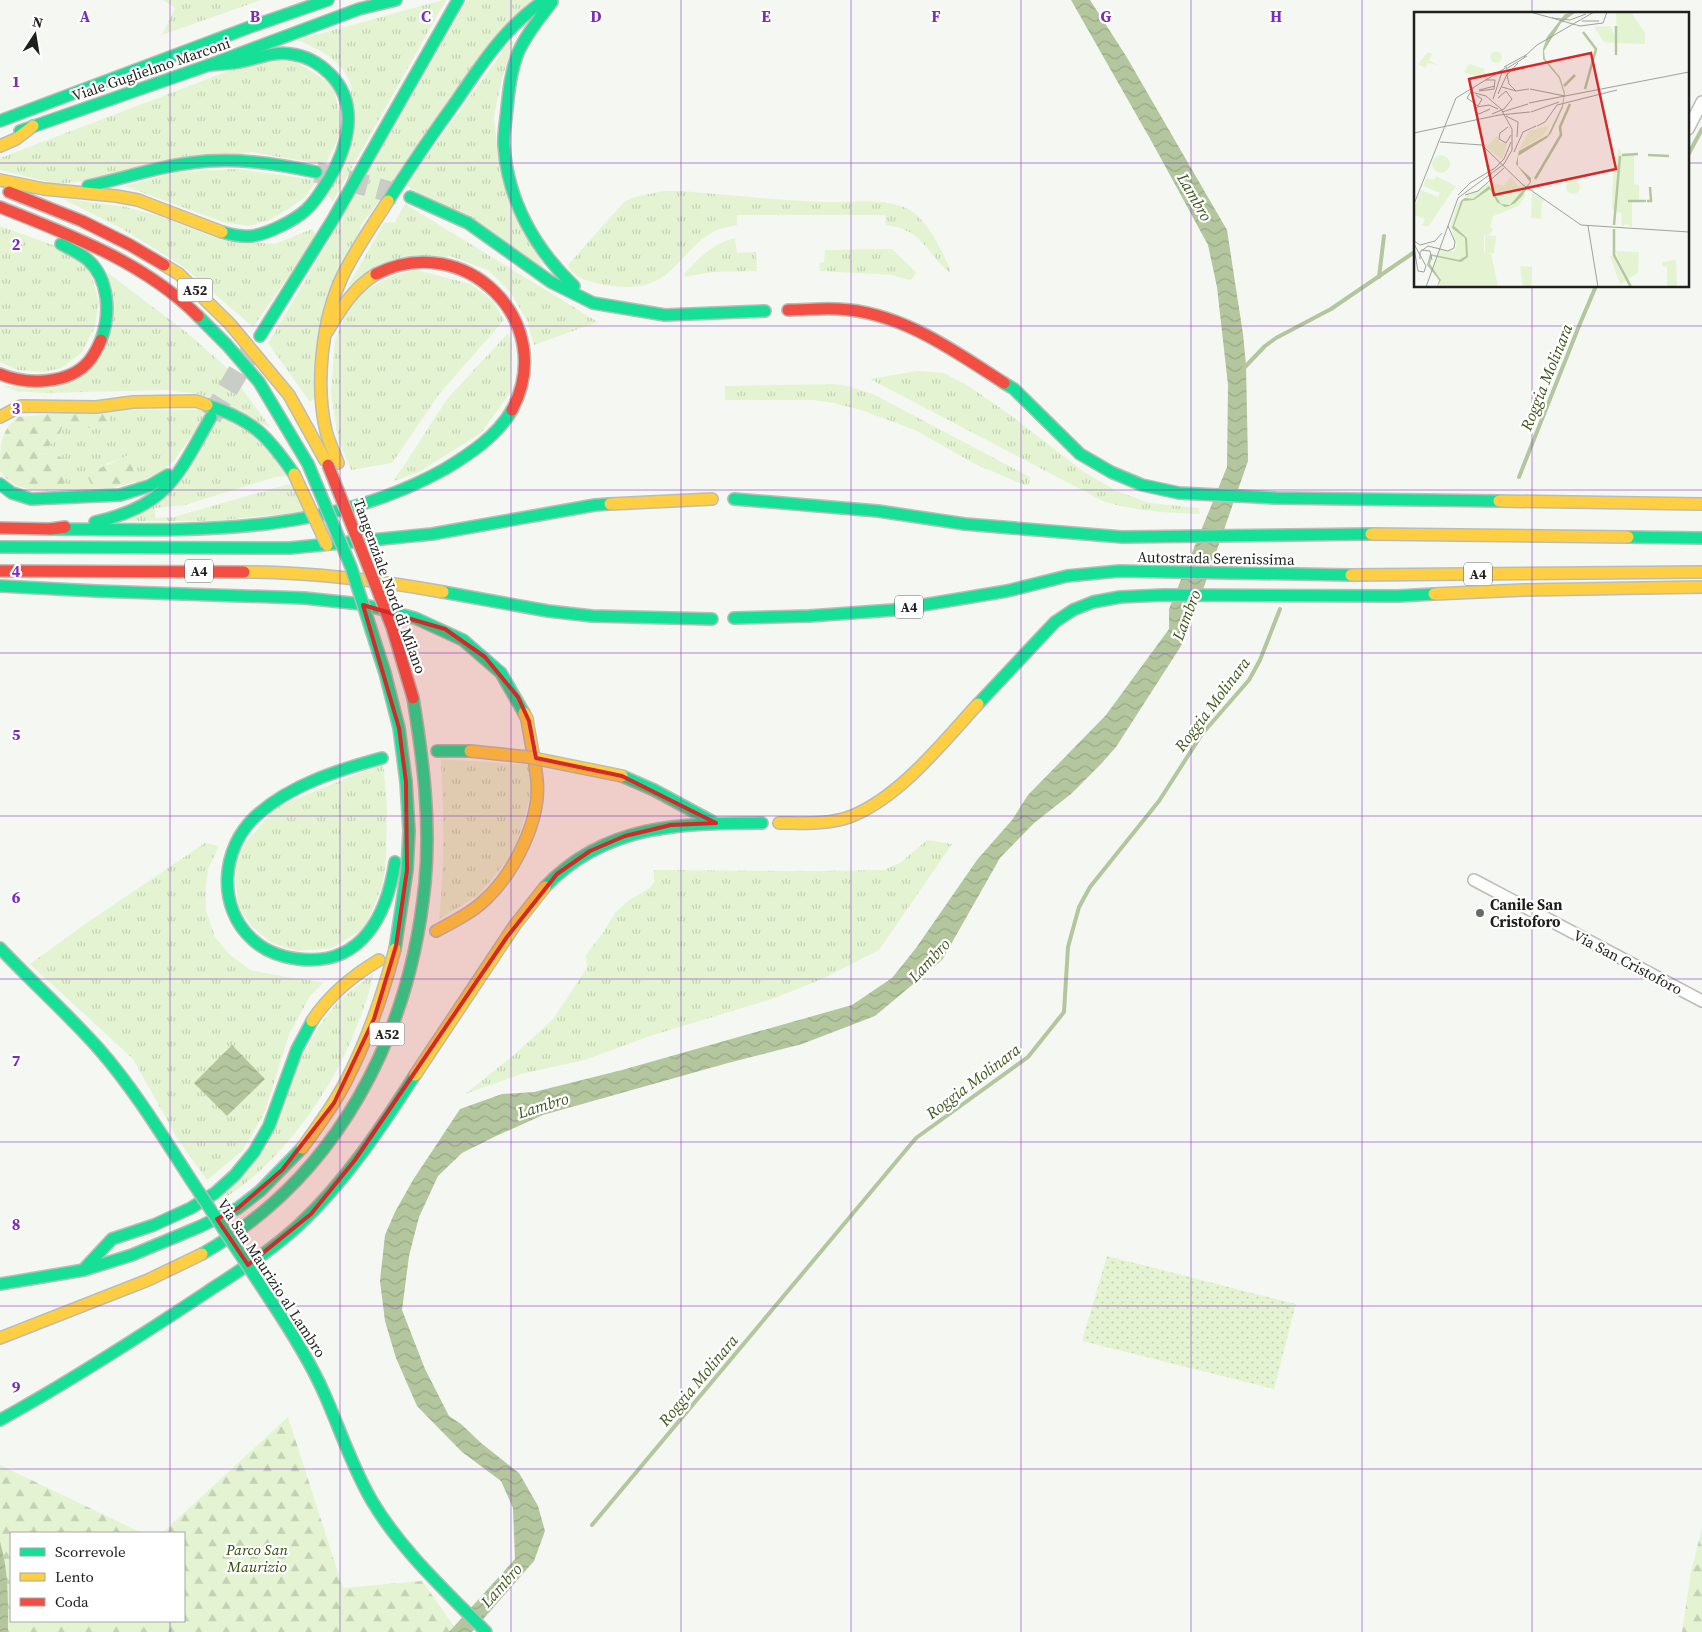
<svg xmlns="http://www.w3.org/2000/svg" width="1702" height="1632" font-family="'Source Serif 4',serif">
	<defs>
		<pattern id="grass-tufts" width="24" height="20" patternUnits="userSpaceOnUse" patternTransform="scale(1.25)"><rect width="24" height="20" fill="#e4f4d2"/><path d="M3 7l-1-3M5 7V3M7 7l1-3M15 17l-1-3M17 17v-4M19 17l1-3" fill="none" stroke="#c3d1b4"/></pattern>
		<pattern id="forest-firs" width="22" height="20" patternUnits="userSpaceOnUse" patternTransform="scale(1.25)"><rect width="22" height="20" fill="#e4f4d2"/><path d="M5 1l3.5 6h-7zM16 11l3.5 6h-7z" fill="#c3d1b4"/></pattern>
		<pattern id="garden-dots" width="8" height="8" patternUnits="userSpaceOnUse" patternTransform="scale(1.25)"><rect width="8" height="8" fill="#e4f4d2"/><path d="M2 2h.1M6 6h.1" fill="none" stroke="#c3d1b4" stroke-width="1.8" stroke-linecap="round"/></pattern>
		<pattern id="water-waves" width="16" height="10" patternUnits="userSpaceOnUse" patternTransform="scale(1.25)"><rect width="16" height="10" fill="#b3c69d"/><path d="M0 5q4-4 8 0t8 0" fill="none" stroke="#9aaa87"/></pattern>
	</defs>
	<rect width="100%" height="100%" fill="#f5f7f2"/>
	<!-- grass -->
	<g fill="url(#grass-tufts)">
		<path d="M163 0H261L162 35 175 8Z"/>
		<path d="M443 0H446L333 201 328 195C332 180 354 93 351 85 343 61 319 49 297 40Z"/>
		<path d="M467 0H533L361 225 315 398 310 402 268 343 306 280Z"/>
		<path d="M511 40 514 42 502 78 494 117 498 156 545 272 406 185Z"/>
		<path d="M295 61 333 85 343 129 325 165 251 152 88 181 57 184 0 170V158L226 72 262 62Z"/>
		<path d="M237 169 317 180 304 198 287 210 269 220 249 226 223 222 125 186 178 172Z"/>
		<path d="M664 191H683C729 195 776 200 823 202 848 203 888 197 910 210 927 220 942 250 950 269V273C925 252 924 230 886 225L885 215H737V225C728 227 719 228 711 233 695 243 683 259 669 272 649 291 616 289 592 282 583 280 570 274 568 265L624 202 634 197Z"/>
		<path d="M61 198 126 207 159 216 222 240 275 244 312 229 317 236 253 327 181 265 121 228Z"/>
		<path d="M405 204 598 322 534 345 527 321 511 293 488 270 450 256 348 286 384 223 395 222Z"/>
		<path d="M0 226 72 252 89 268 99 302 94 329 82 352 62 368 42 372 18 370 0 362Z"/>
		<path d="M735 238 737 253 756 252 757 271 712 272 685 277 684 274C701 257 711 244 735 238Z"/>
		<path d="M892 249 916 272 914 277 910 280 892 275 820 271 819 263 824 262 825 250Z"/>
		<path d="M417 270 471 284 493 301 504 320 440 393 392 463 351 470 338 439 331 392 335 341 347 311 367 289 397 274Z"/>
		<path d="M108 273 186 332 226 367 271 428 198 394 168 390 44 393 16 391 0 385 26 388 98 359Z"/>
		<path d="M508 333 512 345 510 393 481 433 419 472 394 481V479L403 467 447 399Z"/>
		<path d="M917 371 944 373 970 387 1009 414 1084 472 1117 491 1149 503 1199 508 1200 514C1167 513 1136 511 1105 502L870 379Z"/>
		<path d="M835 384 847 386 873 394 1030 477 1029 484 1026 485 1022 484 975 464 915 430 861 410 834 403 813 400H725V386Z"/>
		<path d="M106 409 210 410 174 461 163 470 136 484V473L133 469 134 466 129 455 119 460 107 463 103 491 61 490 63 458 45 453 39 454 36 452 57 440 61 427 65 423Z"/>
		<path d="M223 414 246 427 291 476 275 477 185 505 155 508V518L174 517 285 485 294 484 305 512 214 521H125Z"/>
		<path d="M441 759 533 765 532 790 515 850 479 895 439 919C445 865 444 813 441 759Z"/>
		<path d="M382 764 384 769 387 811 386 856 383 884 365 928 332 948 296 951 272 943 252 927 238 906 234 857 276 807Z"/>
		<path d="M927 840 952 844 879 950 822 979 775 998 650 1036 585 1060 521 1074 465 1094 515 1054 553 1019 587 968 586 955 603 933 615 913 629 900 650 888 654 882V870L815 871 884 870 900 863Z"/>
		<path d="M205 843 219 846 208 869 206 887V910L215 937 229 954 250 970 286 977 324 982 310 996 289 1035 265 1111 254 1131 242 1151 207 1180 177 1138 133 1059 30 964 88 922Z"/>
		<path d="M374 973C355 1050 313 1124 253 1177 243 1186 230 1194 219 1202L320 1025 338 1001Z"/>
	</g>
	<!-- forest -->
	<g fill="url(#forest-firs)">
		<path d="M106 409 110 417 109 428H72L67 423C59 427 62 435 56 440 51 445 43 448 37 452L39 454C51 451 64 456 71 467L69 473 61 490C37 490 16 493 0 471 0 446 0 433 17 417Z"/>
		<path d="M129 455 136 456 137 461 133 470 141 476 140 480 103 491 91 484 88 478C100 465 114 463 129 455Z"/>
		<path d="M288 1417 343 1588 422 1581 458 1632H0V1465L142 1533H11V1621H184V1533H162Z"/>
		<path d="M1702 1528V1632H1682L1691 1572Z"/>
	</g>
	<!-- garden -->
	<path fill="url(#garden-dots)" d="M1107 1256 1296 1304 1274 1389 1082 1341Z"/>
	<!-- water -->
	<g fill="url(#water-waves)">
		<path d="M1071 0H1090L1126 56 1227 230 1243 334 1246 365 1248 461 1191 624 1181 646 1116 747 1101 764 1071 794 1034 823 1000 858 942 960 875 1016 802 1044 728 1063 543 1115 496 1136 462 1153 438 1176 419 1217 409 1256 402 1310 425 1369 449 1416 461 1424 481 1443 519 1473 538 1506 545 1531 534 1561 472 1632H449L515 1559 513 1508 501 1481 462 1452 417 1406 396 1358 385 1321 380 1281 385 1235 395 1212 413 1180 460 1109 502 1094 534 1092 622 1070 852 1005 892 978 916 948 977 860 1012 820 1028 795 1106 715 1169 629V609L1227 467 1228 385 1217 287 1208 245 1153 144Z"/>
		<path d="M232 1045 265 1079 227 1116 194 1083Z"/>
		<path d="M0 1542C9 1571 8 1602 8 1632H0Z"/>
	</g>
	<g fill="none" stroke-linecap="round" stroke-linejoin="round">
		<!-- stream -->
		<g stroke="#b3c69d" stroke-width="4">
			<path d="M1688 155 1702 129"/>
			<path d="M1379 277 1384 236"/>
			<path d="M1243 369 1265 346 1276 338 1331 309 1416 251"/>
			<path d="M1519 477 1579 326 1596 286"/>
			<path d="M592 1525 916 1138 1028 1057 1064 1012 1068 947 1079 907 1090 887 1159 801 1202 734 1249 680 1260 660 1280 609"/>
		</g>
		<!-- highway-tunnel -->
		<g stroke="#caccc7" stroke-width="21" stroke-dasharray="21 11" stroke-linecap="butt">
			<path d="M316 172 409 197"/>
			<path d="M211 417 252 349"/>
		</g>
		<!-- street casing -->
		<g stroke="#babcb8" stroke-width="14">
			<g id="street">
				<path d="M1688 129 1702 102"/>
				<path d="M1474 880 1702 1001"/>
			</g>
		</g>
		<!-- fast casing -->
		<g stroke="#babcb8" stroke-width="14">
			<g id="fast">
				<path d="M552 2C540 18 526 34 518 53 511 71 509 89 507 108 506 121 503 134 504 146 508 201 535 249 574 286"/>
				<path d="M209 65C219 64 229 64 239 62 257 59 273 51 291 54 307 56 319 63 330 74 360 104 348 147 329 179 322 190 316 201 306 210 295 220 268 234 252 236 242 237 232 235 222 232"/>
				<path d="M0 121 250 27 328 0"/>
				<path d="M20 131 209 65 359 9 396 0"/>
				<path d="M88 186C122 179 155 167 190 163 232 157 274 163 316 172"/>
				<path d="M410 197 468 223 551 282 593 303 665 315 765 311"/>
				<path d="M388 201C410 167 433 133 457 100 482 63 507 25 545 0"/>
				<path d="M61 244C70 249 80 253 88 260 109 279 111 314 101 340"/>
				<path d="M198 316 227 345 259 382 308 464"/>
				<path d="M260 336 332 221 458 0"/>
				<path d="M1004 383 1014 389 1080 454 1111 472 1142 485 1179 493 1276 498 1499 501"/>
				<path d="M207 405C253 420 267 435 294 474"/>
				<path d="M0 484 12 493 31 499 120 495 149 486 168 475"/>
				<path d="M734 499 878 511 965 524 1122 537 1371 534"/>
				<path d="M95 522C168 506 177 476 211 417"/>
				<path d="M50 529C185 530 322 538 445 469 470 454 497 436 512 410"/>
				<path d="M1628 537 1702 538"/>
				<path d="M0 547 290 548 432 534 595 505 610 504"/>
				<path d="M0 586 96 591 304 598 361 604 415 618 463 640 501 673 524 713"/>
				<path d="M443 592 548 611 592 616 712 619"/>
				<path d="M734 618 809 616 893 610 1007 591 1067 576 1119 571 1351 575"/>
				<path d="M978 704 1055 622 1073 610 1093 602 1120 597 1163 595 1398 596 1434 594"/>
				<path d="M437 751H470"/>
				<path d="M382 758C338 770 290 785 256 816 221 848 216 907 253 940 265 951 282 957 298 959 362 967 387 915 395 862"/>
				<path d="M622 776 654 790 715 823"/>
				<path d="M545 887C605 824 681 823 762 823"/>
				<path d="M0 948C32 982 68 1014 99 1049 134 1089 162 1135 191 1180"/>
				<path d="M395 949 407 870 409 831 406 782"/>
				<path d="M202 1254C338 1177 410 1035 425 883 431 821 423 759 413 698"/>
				<path d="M84 1269 112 1239 154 1225 191 1208 215 1193 235 1175 254 1152 269 1126 297 1049 312 1021"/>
				<path d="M0 1284 84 1270 132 1255 199 1227 238 1208 260 1191 302 1148"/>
				<path d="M269 1298C289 1328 309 1359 324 1393 340 1429 352 1467 372 1501 401 1550 446 1591 486 1632"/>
				<path d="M0 1420C71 1381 139 1337 207 1292 239 1271 271 1251 299 1225 345 1182 381 1128 415 1075"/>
			</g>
		</g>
		<!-- slow casing -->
		<g stroke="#babcb8" stroke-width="14">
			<g id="slow">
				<path d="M0 146 16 139 33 126"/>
				<path d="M0 180 44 189 116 196 138 200 222 232"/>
				<path d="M164 265 179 274 230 324 289 395 325 460"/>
				<path d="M327 332C340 310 353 288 376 274"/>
				<path d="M0 417 21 406 96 407 133 402 196 401 207 405"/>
				<path d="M338 463C334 452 329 442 326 431 315 384 322 320 342 277 355 250 372 226 388 201"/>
				<path d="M1499 501 1702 504"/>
				<path d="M610 504 712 499"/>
				<path d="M1371 534 1628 537"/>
				<path d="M244 572C312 572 376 580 443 592"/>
				<path d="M1351 575 1702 572"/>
				<path d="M1434 594 1523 590 1702 587"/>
				<path d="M779 823C803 823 829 825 852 816 901 796 943 742 978 704"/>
				<path d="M436 931C453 922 471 913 485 900 514 873 541 820 537 780 535 760 530 739 527 719L524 713"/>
				<path d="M312 1021C329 995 352 976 379 960"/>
				<path d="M415 1075 515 925 545 887"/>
				<path d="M302 1148C318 1126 334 1105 346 1081 368 1039 383 994 395 949"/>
				<path d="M0 1338 148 1280 202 1254"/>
			</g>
		</g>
		<!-- jam casing -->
		<g stroke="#babcb8" stroke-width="14">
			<g id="jam">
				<path d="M9 192 82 221 130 245 164 265"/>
				<path d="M0 207C70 235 144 262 198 316"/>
				<path d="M376 274C464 229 559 321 512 410"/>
				<path d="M788 310C804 310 821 308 838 309 901 312 953 350 1004 383"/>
				<path d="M0 374C26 385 69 385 89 361 94 355 98 347 101 340"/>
				<path d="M0 528 50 529 65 527"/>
				<path d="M0 571 244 572"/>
			</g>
		</g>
		<!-- street -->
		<use href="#street" stroke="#fefefd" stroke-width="11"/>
		<!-- fast -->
		<use href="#fast" stroke="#16e098" stroke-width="11"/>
		<!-- slow -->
		<use href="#slow" stroke="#ffcf43" stroke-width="11"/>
		<!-- jam -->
		<use href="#jam" stroke="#f24e42" stroke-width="11"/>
		<!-- fast-bridge casing -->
		<g stroke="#babcb8" stroke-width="14" stroke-linecap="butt">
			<g id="fast-bridge">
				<path d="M308 464 351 567 385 673 399 728 406 782"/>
				<path d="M191 1180 269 1298"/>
			</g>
		</g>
		<!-- slow-bridge casing -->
		<g stroke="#babcb8" stroke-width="14" stroke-linecap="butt">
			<g id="slow-bridge">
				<path d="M294 474 327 545"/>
				<path d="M470 751 528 757 622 776"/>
			</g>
		</g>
		<!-- jam-bridge casing -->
		<g stroke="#babcb8" stroke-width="14" stroke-linecap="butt">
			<path id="jam-bridge" d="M328 465 392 627 413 698"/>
		</g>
		<!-- fast-bridge -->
		<use href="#fast-bridge" stroke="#16e098" stroke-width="11"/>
		<!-- slow-bridge -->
		<use href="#slow-bridge" stroke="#ffcf43" stroke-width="11"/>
		<!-- jam-bridge -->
		<use href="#jam-bridge" stroke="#f24e42" stroke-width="11"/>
	</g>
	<!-- marked area -->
	<path fill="#d62828" fill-opacity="0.2" stroke="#d62828" stroke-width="4" stroke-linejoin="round" d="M363 605 445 629 485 657 518 697 529 721 536 758 622 776 716 823 671 825 625 836 590 851 557 874 507 937 355 1160 311 1214 248 1265 217 1219 238 1208 282 1170 334 1103 374 1019 396 946 407 870 406 782 399 728Z"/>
	<!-- grid -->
	<path fill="none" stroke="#7b2cbf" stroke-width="1" stroke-opacity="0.55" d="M170 0V1533M340 0V1632M511 0V1632M681 0V1632M851 0V1632M1021 0V1632M1191 0V1632M1362 0V1632M1532 0V14M0 163H1416M1688 163H1702M1532 286V1632M0 326H1702M0 490H1702M0 653H1702M0 816H1702M0 979H1702M0 1142H1702M0 1306H1702M0 1469H1702M170 1621V1632"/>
	<!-- markers -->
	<circle fill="#6a6b68" stroke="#fff" stroke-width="2" cx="1480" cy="913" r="5"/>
	<g text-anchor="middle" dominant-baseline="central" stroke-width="4.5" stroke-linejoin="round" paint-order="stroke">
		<!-- shield labels -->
		<g fill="#fff" stroke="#626361" stroke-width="1">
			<rect x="177.5" y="278.5" width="35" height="23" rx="4"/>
			<rect x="185" y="559.5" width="28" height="23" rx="4"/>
			<rect x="1464" y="562.5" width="28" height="23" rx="4"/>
			<rect x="895" y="595.5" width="28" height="23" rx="4"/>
			<rect x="369.5" y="1022.5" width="35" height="23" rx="4"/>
		</g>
		<g font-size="14" font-weight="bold" fill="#1f201d">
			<text x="195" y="290">A52</text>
			<text x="199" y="571">A4</text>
			<text x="1478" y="574">A4</text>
			<text x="909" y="607">A4</text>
			<text x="387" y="1034">A52</text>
		</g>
		<!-- street labels -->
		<g font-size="15" fill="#1f201d" stroke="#fff">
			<text transform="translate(151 69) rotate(-19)">Viale Guglielmo Marconi</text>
			<text transform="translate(1216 558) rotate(1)">Autostrada Serenissima</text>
			<text transform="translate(390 586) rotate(70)">Tangenziale Nord di Milano</text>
			<text transform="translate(1628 962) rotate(28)">Via San Cristoforo</text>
			<text transform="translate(272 1278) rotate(57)">Via San Maurizio al Lambro</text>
		</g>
		<!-- poi labels -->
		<g font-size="15" font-weight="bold" fill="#1f201d" stroke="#fff" text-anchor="start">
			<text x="1490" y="904">Canile San<tspan x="1490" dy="17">Cristoforo</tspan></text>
		</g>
		<!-- park labels -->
		<g font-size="15" font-style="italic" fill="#304705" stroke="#fff">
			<text x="257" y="1549">Parco San<tspan x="257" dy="17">Maurizio</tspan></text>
		</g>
		<!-- water labels -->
		<g font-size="16" font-style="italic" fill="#3d5518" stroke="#fff">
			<text transform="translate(1195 197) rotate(60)">Lambro</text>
			<text transform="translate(1546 377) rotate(-68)">Roggia Molinara</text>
			<text transform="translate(1186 615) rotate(-69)">Lambro</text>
			<text transform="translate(1212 704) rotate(-53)">Roggia Molinara</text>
			<text transform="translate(929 960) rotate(-47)">Lambro</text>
			<text transform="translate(973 1081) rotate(-37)">Roggia Molinara</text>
			<text transform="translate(543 1105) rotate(-17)">Lambro</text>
			<text transform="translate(698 1380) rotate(-50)">Roggia Molinara</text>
			<text transform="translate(501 1585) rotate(-48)">Lambro</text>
		</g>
	</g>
	<!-- overview -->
	<g transform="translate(1414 12)">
		<rect width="275" height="275" fill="#f5f7f2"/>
		<path d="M196 14 201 24V31L190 30 180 15ZM76 45a6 6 0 1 1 12 0a6 6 0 1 1-12 0ZM55 52 71 57 69 60 75 62 68 67 50 60ZM136 113 129 124 105 138 115 119ZM83 124 86 131 93 132 88 148 72 135ZM18 152a9 9 0 1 1 18 0a9 9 0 1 1-18 0ZM22 164 42 174 14 215 8 213 11 207 0 203V197L7 178 24 185 26 181 9 174 13 166 20 168ZM97 164 104 175 109 173 111 184 104 194 79 204 76 215 79 217 76 222 70 223V241L77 242 84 275H23L27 267 19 256 26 238 40 239 43 233 39 222 48 187 77 171 90 174ZM118 181 131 187 128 191 127 207 117 206ZM201 239 225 240 224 261 214 267ZM196 244H199L212 269 206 272ZM262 248 263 275H253V255L248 254V250ZM118 252V275H109L106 254 117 255Z" fill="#e4f4d2"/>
		<path d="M205 135 207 140 201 200 198 197 199 161ZM97 164 104 175 109 173 113 176 109 183 111 184 104 194 79 204 76 215 79 217 76 222 70 223V241L77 242 84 275H76L65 255 24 247 22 254 31 267 23 275 27 267 19 256 26 238 40 239 43 233 36 214 44 191 77 171 90 174ZM72 191 66 216 68 236 61 245 56 238 55 224 44 214V206L55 192Z" fill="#e4f4d2" fill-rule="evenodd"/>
		<path d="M207 142H220V172L225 173V188H218V215L212 212 207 215 208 201 200 199ZM152 175a7 7 0 1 1 14 0a7 7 0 1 1-14 0Z" fill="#e4f4d2"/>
		<path d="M202 0H217L231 21V32L203 31ZM14 40 18 42 15 49H16L24 53 14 51 11 56 4 52ZM71 223 82 224 80 241H71Z" fill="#e4f4d2"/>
		<path d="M162 0 147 11 130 39 131 47 146 65 151 81 149 95 137 121 133 126 104 144V154L117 166V170L108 184 101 191 95 194 91 195 83 190 76 177 60 188 49 189 40 214 53 226 54 245 47 250 18 244 16 252 27 268 23 275 25 268 13 253 16 242 45 248 52 244 51 226 38 216 47 189 51 186 59 187 75 174 87 192 96 193 116 170 102 152 105 139 134 123 148 94 150 82 145 66 129 47V37L133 25 151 2Z" fill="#b3c69d"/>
		<path fill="none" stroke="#b3c69d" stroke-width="2.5" d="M202 14V43M169 20 182 37 171 77M150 74 161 63M208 143 224 142M234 143 255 144M121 167 147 123 146 115 156 92M214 189H232M233 189H237L236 175M200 213 206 144M200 217V243L217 275"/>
		<path fill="none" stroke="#9fa19d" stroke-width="1" d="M116 0 138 6M156 8 138 6 166 14M156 8 172 2M168 9H185M166 14 189 11 193 0M110 45 123 33 180 0M90 55 112 43M92 57 113 44M60 75 53 86 64 94 68 87 62 83M88 75 102 79 115 77M116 77 151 84M65 78 81 74M65 79 80 77 81 68H71M102 79 95 72 93 63 104 51M84 82 95 58M79 87 88 60M115 91 275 60M76 97 65 102 61 99 63 95 75 93 84 97M88 100 114 92M117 100 145 90M78 102 90 97 98 87 92 79 84 86M92 104 104 110 103 125M123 114 131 110 143 93 203 78M94 115 86 121 85 127 92 131 97 123M0 121 85 103 116 100M26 130 68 133 108 172 167 213 275 220M100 140 109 120 122 114M81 156 90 147 97 130M44 183 56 171 81 156M51 183 64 179 90 156M0 192 42 86 93 55M174 214 184 275M0 229 6 233 21 229 28 221M0 232 12 254 10 260 4 259 0 236M7 238 16 239 18 248M6 247V240L14 234 34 239 40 236 41 230 34 214M12 275 44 186 90 152 98 138V117L87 97 72 84 57 80"/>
		<path fill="#d62828" fill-opacity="0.15" stroke="#d62828" stroke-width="2.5" d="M177 41 202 157 80 183 55 67Z"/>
		<rect width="275" height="275" fill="none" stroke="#1f201d" stroke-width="2.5"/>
	</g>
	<g font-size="16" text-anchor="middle" font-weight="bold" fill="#7b2cbf" stroke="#fff" stroke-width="4.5" stroke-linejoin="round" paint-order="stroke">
		<text x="85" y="22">A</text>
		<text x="255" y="22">B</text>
		<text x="426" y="22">C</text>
		<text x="596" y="22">D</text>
		<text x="766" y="22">E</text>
		<text x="936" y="22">F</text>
		<text x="1106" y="22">G</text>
		<text x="1276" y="22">H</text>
		<text x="16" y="87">1</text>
		<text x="16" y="250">2</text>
		<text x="16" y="414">3</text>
		<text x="16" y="577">4</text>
		<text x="16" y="740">5</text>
		<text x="16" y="903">6</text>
		<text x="16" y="1066">7</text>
		<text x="16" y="1230">8</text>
		<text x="16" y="1393">9</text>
	</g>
	<!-- legend -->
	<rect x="10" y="1532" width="175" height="90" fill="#ffffff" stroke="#a5a6a5"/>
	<rect x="20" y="1548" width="25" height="8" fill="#16e098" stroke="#a5a6a5"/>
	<text x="55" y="1557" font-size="15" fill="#1f201d">Scorrevole</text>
	<rect x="20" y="1573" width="25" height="8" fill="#ffcf43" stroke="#a5a6a5"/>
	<text x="55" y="1582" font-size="15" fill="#1f201d">Lento</text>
	<rect x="20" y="1598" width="25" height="8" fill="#f24e42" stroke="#a5a6a5"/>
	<text x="55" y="1607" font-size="15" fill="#1f201d">Coda</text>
	<!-- north arrow -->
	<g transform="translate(35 35) rotate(12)" stroke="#ffffff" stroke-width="4" paint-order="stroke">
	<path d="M0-4L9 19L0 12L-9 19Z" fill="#1f201d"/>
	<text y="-8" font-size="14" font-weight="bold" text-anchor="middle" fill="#1f201d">N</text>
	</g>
</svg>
